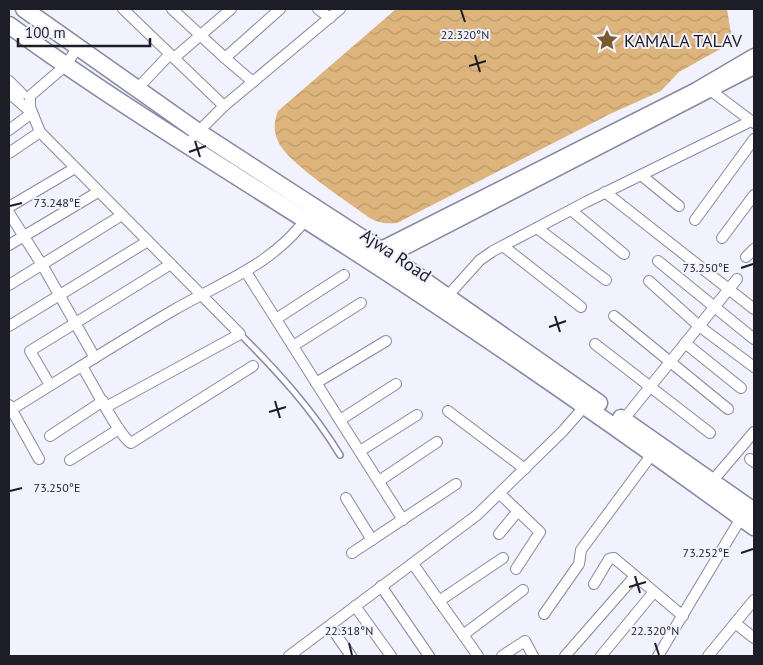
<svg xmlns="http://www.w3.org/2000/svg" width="763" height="665" font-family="'PT Sans',sans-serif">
	<defs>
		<pattern id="water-waves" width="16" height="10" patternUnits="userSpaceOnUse" patternTransform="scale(1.25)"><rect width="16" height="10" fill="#ddb47c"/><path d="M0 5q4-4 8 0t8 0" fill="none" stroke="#bd9a6b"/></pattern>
	</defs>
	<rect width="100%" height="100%" fill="#f1f2fe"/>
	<!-- water -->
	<path fill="url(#water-waves)" d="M396 9H727L731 33 722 48 679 72 661 91 610 114 397 223C385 224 377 223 367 216 347 201 286 162 278 141 273 131 274 121 278 111Z"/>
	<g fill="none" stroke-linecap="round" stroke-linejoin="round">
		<!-- service casing -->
		<g stroke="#8689a3" stroke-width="8">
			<path id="service" d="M240 334C278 372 312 409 340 455"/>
		</g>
		<!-- minor casing -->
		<g stroke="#8689a3" stroke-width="12">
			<g id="minor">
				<path d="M123 9 224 106"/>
				<path d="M172 9 225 58 280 9"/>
				<path d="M318 9 330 18"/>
				<path d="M174 58 231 9"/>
				<path d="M225 58 253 82"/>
				<path d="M9 81 22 94"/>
				<path d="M706 87 754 123"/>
				<path d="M137 89 169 55"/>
				<path d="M9 93 32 113 9 130"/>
				<path d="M40 132 240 334 106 407"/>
				<path d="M194 136 224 106 340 9"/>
				<path d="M9 153 40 132 30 107V96L65 66 78 47"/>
				<path d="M641 175 679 206"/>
				<path d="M605 192 754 309"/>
				<path d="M9 207 75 168"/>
				<path d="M571 210 624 254"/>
				<path d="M9 213 44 268 95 358"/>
				<path d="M695 220 754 139"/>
				<path d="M537 228 606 280"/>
				<path d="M722 238 754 195"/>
				<path d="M9 245 98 192"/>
				<path d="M503 246 581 307"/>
				<path d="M746 257 754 249"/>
				<path d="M658 261 754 339"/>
				<path d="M246 272 403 520"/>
				<path d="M649 281 699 326 754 367"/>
				<path d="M9 285 122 215"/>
				<path d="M444 300 480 260 493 251 586 202 751 121"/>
				<path d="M614 316 728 409"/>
				<path d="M276 319 344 275"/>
				<path d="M9 326 148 241"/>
				<path d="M685 343 741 388"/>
				<path d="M595 344 710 433"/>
				<path d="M293 346 361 303"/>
				<path d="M82 366C91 381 119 436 131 443L253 366"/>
				<path d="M316 383 386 341"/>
				<path d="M50 385 30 351 171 264"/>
				<path d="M9 405 39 459"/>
				<path d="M9 411C63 378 117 343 172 311 220 283 275 264 308 216"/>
				<path d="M448 411 525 469"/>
				<path d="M340 420 396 384"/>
				<path d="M620 424 737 279"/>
				<path d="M50 436 103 401"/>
				<path d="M360 451 417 415"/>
				<path d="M750 459 754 462"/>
				<path d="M70 460 119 429"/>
				<path d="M379 481 437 442"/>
				<path d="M709 485 754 432"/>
				<path d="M500 494 540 532 516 569"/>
				<path d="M346 498 372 540"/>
				<path d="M499 534 518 511"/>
				<path d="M352 553 456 484"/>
				<path d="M413 564 478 656"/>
				<path d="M594 584 609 559 614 558 683 616"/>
				<path d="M381 586 429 656"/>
				<path d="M439 601 503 558"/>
				<path d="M355 606 391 656"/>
				<path d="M544 614 579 564 581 550 652 454"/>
				<path d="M735 623 754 638"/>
				<path d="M330 626 351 656"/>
				<path d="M463 635 523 590"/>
				<path d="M289 656 477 515 562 432 584 407"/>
				<path d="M502 656 525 641 533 656"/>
				<path d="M565 656 635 576"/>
				<path d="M601 656 653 593"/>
				<path d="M658 656 741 518"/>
				<path d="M708 656 754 600"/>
			</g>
		</g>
		<!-- tertiary casing -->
		<g stroke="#8689a3" stroke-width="15">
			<g id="tertiary">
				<path d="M375 255 379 249 696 89 754 55"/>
				<path d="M385 262 390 256 754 68"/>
			</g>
		</g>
		<!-- primary casing -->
		<g stroke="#8689a3" stroke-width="19">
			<g id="primary">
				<path d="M24 9 197 131 379 249 599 403"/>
				<path d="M9 25C124 109 248 182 368 260 499 345 628 435 754 527"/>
				<path d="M621 418 754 511"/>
			</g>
		</g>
		<!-- service -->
		<use href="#service" stroke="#fff" stroke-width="5"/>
		<!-- minor -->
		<use href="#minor" stroke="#fff" stroke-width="10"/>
		<!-- tertiary -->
		<use href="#tertiary" stroke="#fff" stroke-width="12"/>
		<!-- primary -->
		<use href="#primary" stroke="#fff" stroke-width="16"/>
	</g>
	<!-- ticks -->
	<path fill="none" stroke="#1c1d27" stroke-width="2" d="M461 10 465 22M475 55 480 72M469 66 486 61M195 141 200 157M189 152 206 146M10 206 22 203M741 268 753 264M555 316 560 332M549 327 566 321M275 401 280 418M269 412 286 407M10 491 22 488M741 553 753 549M635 576 640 593M629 587 646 582M349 643 352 655M655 643 659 655"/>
	<!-- icons -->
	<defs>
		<g id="sight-bare" transform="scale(1.725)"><path d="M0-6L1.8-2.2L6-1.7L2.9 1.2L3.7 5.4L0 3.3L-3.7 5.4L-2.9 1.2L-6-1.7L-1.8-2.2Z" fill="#795b30" stroke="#f1f2fe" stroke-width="2.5" paint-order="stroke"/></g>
	</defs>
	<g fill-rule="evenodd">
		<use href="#sight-bare" x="607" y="40"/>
	</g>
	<g text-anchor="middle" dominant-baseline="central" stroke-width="4" stroke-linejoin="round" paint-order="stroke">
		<!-- poi labels -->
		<g font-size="18" fill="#1c1d27" stroke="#f1f2fe" text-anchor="start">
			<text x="624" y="40">KAMALA TALAV</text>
		</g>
		<!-- street labels -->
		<g font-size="18" fill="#1c1d27" stroke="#f1f2fe">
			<text transform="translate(396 255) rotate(34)">Ajwa Road</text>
		</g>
	</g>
	<g font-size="12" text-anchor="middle" fill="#1c1d27" stroke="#f1f2fe" stroke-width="4" stroke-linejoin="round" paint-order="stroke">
		<text x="465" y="39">22.320°N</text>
		<text x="57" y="207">73.248°E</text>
		<text x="706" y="272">73.250°E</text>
		<text x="57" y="492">73.250°E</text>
		<text x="706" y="557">73.252°E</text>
		<text x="349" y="635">22.318°N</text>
		<text x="655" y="635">22.320°N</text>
	</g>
	<!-- border -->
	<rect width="763" height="665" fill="none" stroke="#1c1d27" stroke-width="20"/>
	<!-- scale -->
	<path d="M18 38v8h132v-8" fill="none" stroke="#1c1d27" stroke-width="2.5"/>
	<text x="25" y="38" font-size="15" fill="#1c1d27" stroke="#f1f2fe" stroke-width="4" paint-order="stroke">100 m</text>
</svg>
